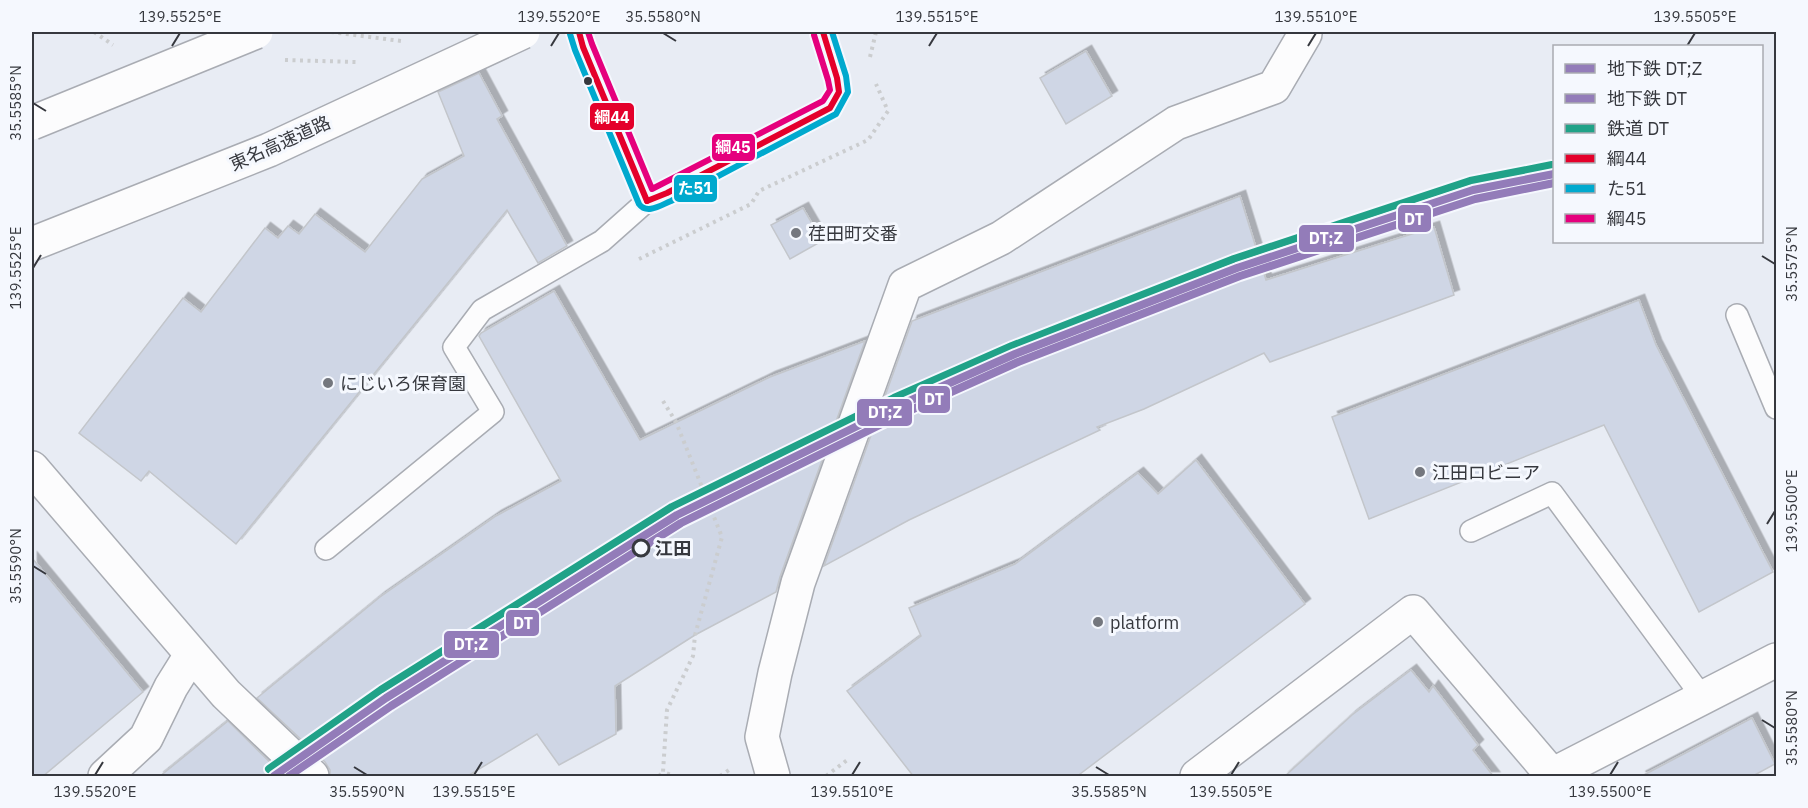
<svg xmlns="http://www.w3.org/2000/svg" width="1808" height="808" font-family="'IBM Plex Sans','Noto Sans JP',sans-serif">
	<defs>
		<filter id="shadow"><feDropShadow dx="5.5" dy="-5.5" stdDeviation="0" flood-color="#0004"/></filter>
	</defs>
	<rect width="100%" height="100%" fill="#e8ecf4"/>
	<!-- building -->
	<g fill="#cfd6e5" stroke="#c3c6cb" stroke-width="1.5" filter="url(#shadow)">
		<path d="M1086 51 1112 96 1066 124 1040 78Z"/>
		<path d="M479 73 502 116 497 119 567 246 538 263 507 210 236 544 149 471 141 481 79 433 183 298 201 312 265 228 278 238 288 226 299 234 315 214 365 252 422 179 464 156 438 92Z"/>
		<path d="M1240 196 1266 280 1434 227 1454 295 1270 362 1264 353 1144 409 1097 427 1100 430 909 520 824 566 912 321Z"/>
		<path d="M803 208 822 241 790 259 771 225Z"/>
		<path d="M554 291 640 440 770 377 865 341 780 577 776 592 695 635 615 686 616 734 559 765 537 734 466 777H330V770L325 762 257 698 380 597 496 516 561 481 479 336 481 333Z"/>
		<path d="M1639 300 1656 345 1773 572 1699 612 1604 425 1369 519 1332 417Z"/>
		<path d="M1196 460 1305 604 1076 777H914L847 691 921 636 909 608 1015 564 1138 473 1158 494Z"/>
		<path d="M32 558 143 692 42 777H32Z"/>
		<path d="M1411 670 1429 692 1433 686 1478 745 1473 750 1494 777H1284L1352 715Z"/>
		<path d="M1752 718 1775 764 1751 777H1640Z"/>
		<path d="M228 721 285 777H159Z"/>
	</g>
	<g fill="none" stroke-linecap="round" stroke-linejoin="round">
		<!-- lane casing -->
		<g stroke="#a9acb3" stroke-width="24">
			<g id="lane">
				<path d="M579 32 583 47 647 201"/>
				<path d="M1737 315 1776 408"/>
				<path d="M1471 531 1552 493 1703 698"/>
				<path d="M326 549 493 412 454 347 482 310 602 241 647 201 667 193 830 108 839 92 837 78 823 32"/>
			</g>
		</g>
		<!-- street casing -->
		<g stroke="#a9acb3" stroke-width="36">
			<g id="street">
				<path d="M1552 775 1776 660"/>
				<path d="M105 776 146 738 171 687 191 655"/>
				<path d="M773 776 762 737 775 673 798 583 905 285 1001 238 1176 123 1274 87 1305 34V32"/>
				<path d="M1197 776 1413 612 1553 776"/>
			</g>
		</g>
		<!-- secondary casing -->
		<g stroke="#a9acb3" stroke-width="36">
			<path id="secondary" d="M32 468 226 694 312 776"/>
		</g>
		<!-- path -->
		<g stroke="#cbcdcf" stroke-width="4" stroke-dasharray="3 4.5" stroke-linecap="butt">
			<path d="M94 32 113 45"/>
			<path d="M331 32 401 41"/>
			<path d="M870 57 876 32"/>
			<path d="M285 60 356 62"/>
			<path d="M639 259 751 204 759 191 868 140 888 111 876 84"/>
			<path d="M663 401 676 422 722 537 695 635 693 656 667 710 663 772 674 776"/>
			<path d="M659 776 663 772"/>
			<path d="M720 776 729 770"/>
			<path d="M826 776 850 758"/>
		</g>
		<!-- lane -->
		<use href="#lane" stroke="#fcfcfd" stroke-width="21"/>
		<!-- street -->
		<use href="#street" stroke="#fcfcfd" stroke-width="33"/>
		<!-- secondary -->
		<use href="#secondary" stroke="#fcfcfd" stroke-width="33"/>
		<!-- highway-bridge casing -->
		<g stroke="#a9acb3" stroke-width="36" stroke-linecap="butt">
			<g id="highway-bridge">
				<path d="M32 123 256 32"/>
				<path d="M32 244 269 150 523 32"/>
			</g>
		</g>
		<!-- highway-bridge -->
		<use href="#highway-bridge" stroke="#fcfcfd" stroke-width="33"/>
		<!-- bus-1 casing -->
		<g stroke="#f5f8fe" stroke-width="10">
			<g id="bus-1">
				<path d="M579 32 583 47 647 201"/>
				<path d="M647 201 667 193 830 108 839 92 837 78 823 32"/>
			</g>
		</g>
		<!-- bus-2 casing -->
		<g stroke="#f5f8fe" stroke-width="10">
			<path id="bus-2" d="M570 34 575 50 639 204C647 215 661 205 671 201L836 114 848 92 846 76 832 32"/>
		</g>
		<!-- bus-3 casing -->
		<g stroke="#f5f8fe" stroke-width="10">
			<path id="bus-3" d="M588 32 592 44 652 189 823 101 830 90 828 80 814 35"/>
		</g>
		<!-- bus-1 -->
		<use href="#bus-1" stroke="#e4002b" stroke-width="6"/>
		<!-- bus-2 -->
		<use href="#bus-2" stroke="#00a9ce" stroke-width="6"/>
		<!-- bus-3 -->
		<use href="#bus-3" stroke="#e5007d" stroke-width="6"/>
		<!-- rail-1 casing -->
		<g stroke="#f5f8fe" stroke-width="12">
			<path id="rail-1" d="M269 769 381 690 672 507 894 398 1012 346 1234 259 1470 181 1552 165"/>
		</g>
		<!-- rail-1 -->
		<use href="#rail-1" stroke="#20a288" stroke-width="8"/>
		<!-- metro-1 casing -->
		<g stroke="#f5f8fe" stroke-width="12">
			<path id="metro-1" d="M274 776 386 698 677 515 898 406 1015 354 1237 268 1473 190 1554 174"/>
		</g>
		<!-- metro-2 casing -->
		<g stroke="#f5f8fe" stroke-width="12">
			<path id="metro-2" d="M289 776 391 706 681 523 902 414 1018 362 1240 276 1475 199 1554 183"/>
		</g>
		<!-- metro-1 -->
		<use href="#metro-1" stroke="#937cb9" stroke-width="8"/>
		<!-- metro-2 -->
		<use href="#metro-2" stroke="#937cb9" stroke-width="8"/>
	</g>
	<!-- ticks -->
	<path fill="none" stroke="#36383e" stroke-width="2" d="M663 33 676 41M172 46 180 33M551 46 559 33M929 46 937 33M1308 46 1316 33M1687 46 1695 33M33 103 46 111M1762 256 1775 264M33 268 41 255M1767 524 1775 511M33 566 46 574M1762 720 1775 728M354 767 367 775M1096 767 1109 775M95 775 103 762M474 775 482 762M852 775 860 762M1231 775 1239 762M1610 775 1618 762"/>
	<!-- markers -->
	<circle fill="#36383e" stroke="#f5f8fe" stroke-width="2" cx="588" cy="81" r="5"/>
	<g fill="#74777e" stroke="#f5f8fe" stroke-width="2">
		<circle cx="796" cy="233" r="6"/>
		<circle cx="328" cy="383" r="6"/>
		<circle cx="1420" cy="472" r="6"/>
		<circle cx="1098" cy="622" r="6"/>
	</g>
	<circle fill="#f5f8fe" stroke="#36383e" stroke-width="3" cx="641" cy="548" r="8"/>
	<g text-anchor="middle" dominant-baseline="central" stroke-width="6" stroke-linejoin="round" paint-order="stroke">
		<!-- street labels -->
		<g font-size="18" fill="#36383e" stroke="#f5f8fe">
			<text transform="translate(280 143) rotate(-24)">東名高速道路</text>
		</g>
		<!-- poi labels -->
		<g font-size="18" fill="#36383e" stroke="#f5f8fe" text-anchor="start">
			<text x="808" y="233">荏田町交番</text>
			<text x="340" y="383">にじいろ保育園</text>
			<text x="1432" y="472">江田ロビニア</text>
			<text x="1110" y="622">platform</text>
		</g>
		<!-- stop labels -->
		<g font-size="18" font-weight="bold" fill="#36383e" stroke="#f5f8fe" text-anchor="start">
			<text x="655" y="548">江田</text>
		</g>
	</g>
	<g stroke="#f5f8fe" stroke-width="2">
		<rect x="589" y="102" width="46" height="29" rx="6" fill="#e4002b"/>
		<rect x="711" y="133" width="45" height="29" rx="6" fill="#e5007d"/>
		<rect x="673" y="174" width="45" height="29" rx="6" fill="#00a9ce"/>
		<rect x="1397" y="204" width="35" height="29" rx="6" fill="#937cb9"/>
		<rect x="1298" y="224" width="57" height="29" rx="6" fill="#937cb9"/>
		<rect x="917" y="385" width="34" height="29" rx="6" fill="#937cb9"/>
		<rect x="856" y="398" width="57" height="29" rx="6" fill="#937cb9"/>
		<rect x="505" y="609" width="35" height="28" rx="6" fill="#937cb9"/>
		<rect x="443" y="630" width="57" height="29" rx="6" fill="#937cb9"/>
	</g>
	<g font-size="16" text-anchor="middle" font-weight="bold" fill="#fff">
		<text x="612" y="123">綱44</text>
		<text x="733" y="153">綱45</text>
		<text x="695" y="194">た51</text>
		<text x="1414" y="225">DT</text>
		<text x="1326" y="244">DT;Z</text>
		<text x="934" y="405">DT</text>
		<text x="885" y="418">DT;Z</text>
		<text x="523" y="629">DT</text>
		<text x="471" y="650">DT;Z</text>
	</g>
	<!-- border -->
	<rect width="1808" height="808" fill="none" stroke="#f5f8fe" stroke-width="66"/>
	<!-- legend -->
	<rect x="1553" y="45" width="210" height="198" fill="#f5f8fe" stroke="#a9abb1" stroke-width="1.5"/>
	<rect x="1565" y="64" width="30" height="9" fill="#937cb9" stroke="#a9abb1" stroke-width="1.5"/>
	<text x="1607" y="75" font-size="18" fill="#36383e">地下鉄 DT;Z</text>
	<rect x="1565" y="94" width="30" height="9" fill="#937cb9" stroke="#a9abb1" stroke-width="1.5"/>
	<text x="1607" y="105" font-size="18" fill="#36383e">地下鉄 DT</text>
	<rect x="1565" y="124" width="30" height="9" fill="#20a288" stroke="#a9abb1" stroke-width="1.5"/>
	<text x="1607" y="135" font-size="18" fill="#36383e">鉄道 DT</text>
	<rect x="1565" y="154" width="30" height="9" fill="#e4002b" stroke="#a9abb1" stroke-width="1.5"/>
	<text x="1607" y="165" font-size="18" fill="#36383e">綱44</text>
	<rect x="1565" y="184" width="30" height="9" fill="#00a9ce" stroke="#a9abb1" stroke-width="1.5"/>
	<text x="1607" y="195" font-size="18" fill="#36383e">た51</text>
	<rect x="1565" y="214" width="30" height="9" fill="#e5007d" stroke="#a9abb1" stroke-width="1.5"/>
	<text x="1607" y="225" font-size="18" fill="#36383e">綱45</text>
	<rect x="33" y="33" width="1742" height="742" fill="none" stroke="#36383e" stroke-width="2"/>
	<g font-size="15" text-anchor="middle" fill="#36383e">
		<text x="180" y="22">139.5525°E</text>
		<text x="559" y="22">139.5520°E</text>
		<text x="663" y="22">35.5580°N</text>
		<text x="937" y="22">139.5515°E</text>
		<text x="1316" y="22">139.5510°E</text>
		<text x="1695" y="22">139.5505°E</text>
		<text transform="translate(16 103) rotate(-90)" y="5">35.5585°N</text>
		<text transform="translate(1792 264) rotate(-90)" y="5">35.5575°N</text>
		<text transform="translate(16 268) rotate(-90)" y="5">139.5525°E</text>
		<text transform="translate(1792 511) rotate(-90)" y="5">139.5500°E</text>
		<text transform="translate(16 566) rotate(-90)" y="5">35.5590°N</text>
		<text transform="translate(1792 728) rotate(-90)" y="5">35.5580°N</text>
		<text x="95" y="797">139.5520°E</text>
		<text x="367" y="797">35.5590°N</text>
		<text x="474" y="797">139.5515°E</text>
		<text x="852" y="797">139.5510°E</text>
		<text x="1109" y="797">35.5585°N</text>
		<text x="1231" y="797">139.5505°E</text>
		<text x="1610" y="797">139.5500°E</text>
	</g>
</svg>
